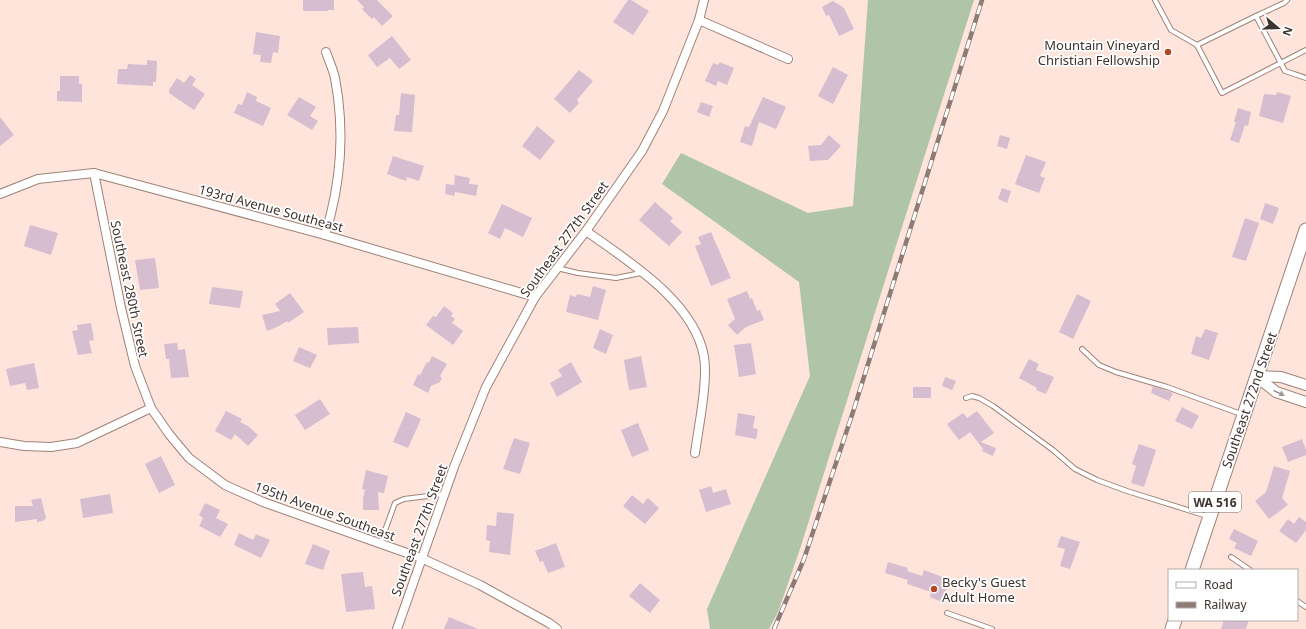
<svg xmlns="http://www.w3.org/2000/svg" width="1306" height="629" font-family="'Noto Sans',sans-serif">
	<rect width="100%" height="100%" fill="#fee4db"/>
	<!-- forest -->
	<path fill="#b0c4a8" d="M868 0H974L799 552 778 612 769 629H710L707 609 810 376 799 282 662 184 681 153 808 213 853 206Z"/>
	<!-- building -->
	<g fill="#d7bdd0">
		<path d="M303 0H334V10H328V11H303Z"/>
		<path d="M357 0H377L393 16 382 26 374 17 372 19 362 9 364 7Z"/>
		<path d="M628 0H631L649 11 633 35 613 22Z"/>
		<path d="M833 1 844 8 854 29 839 36 829 15 826 16 822 7Z"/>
		<path d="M256 32 280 36 278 53 273 52 271 63 260 62 261 55 253 54Z"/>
		<path d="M392 36 411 60 399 69 390 58 377 67 368 55Z"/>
		<path d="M147 60 157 61 156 82H153V86L117 84 118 69H127L128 64 147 65Z"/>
		<path d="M720 62 734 68 727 85 718 81 716 86 705 81 713 63 718 65Z"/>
		<path d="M833 67 848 75 833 104 818 96Z"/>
		<path d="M579 70 593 81 577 100 579 103 570 113 554 99Z"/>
		<path d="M190 75 196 79 192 85 205 94 194 110 169 93V90L177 78 184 83Z"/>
		<path d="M60 76H79V84H82V102L57 101V91H60Z"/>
		<path d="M247 92 257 97 256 101 271 108 263 126 234 113 238 104 242 105Z"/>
		<path d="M1277 92 1291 96 1283 123 1259 116 1264 94 1276 95Z"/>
		<path d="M401 93 415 95 412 132 394 131 396 115H399Z"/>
		<path d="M299 97 316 107 310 116 318 121 312 130 287 115Z"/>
		<path d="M763 97 786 107 776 129 759 122 752 146 740 142 745 126 749 127Z"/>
		<path d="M701 102 713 106 709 117 697 112Z"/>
		<path d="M1238 108 1251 112 1248 126 1245 125 1239 143 1230 140 1236 122H1234Z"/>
		<path d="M0 117 14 135 0 146Z"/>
		<path d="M537 126 555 141 540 160 522 146Z"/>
		<path d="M829 135 841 146 828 160 810 161 808 146 821 145Z"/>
		<path d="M1000 135 1010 138 1007 149 997 146Z"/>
		<path d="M1026 155 1046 162 1040 176 1045 178 1039 193 1015 184Z"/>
		<path d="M393 156 424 166 419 181 407 177 406 181 387 174Z"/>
		<path d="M455 175 470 178 469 184 478 185 476 196 455 192 454 196 445 194 446 184 454 185Z"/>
		<path d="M1002 188 1011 191 1007 203 998 199Z"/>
		<path d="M655 202 673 218 670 221 682 232 669 246 639 220Z"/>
		<path d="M1265 203 1279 208 1273 224 1260 219Z"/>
		<path d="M502 204 532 218 523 237 505 228 500 239 488 233Z"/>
		<path d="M1245 218 1259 223 1246 261 1232 257Z"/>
		<path d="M30 225 58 233 51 255 24 246Z"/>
		<path d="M711 232 731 278 711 286 695 246 701 244 698 237Z"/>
		<path d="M155 258 159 288 140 290 135 260Z"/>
		<path d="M593 286 606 290 598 320 566 312 570 295 576 297 577 294 590 297Z"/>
		<path d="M212 287 243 291 240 308 209 304Z"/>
		<path d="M747 291 750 299 752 298 757 311 760 310 764 320 746 327 737 335 728 325 735 319 727 299Z"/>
		<path d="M290 293 304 312 288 323 287 321 279 326 267 331 262 315 280 311 275 304Z"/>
		<path d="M1077 294 1091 301 1073 339 1059 332Z"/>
		<path d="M444 306 453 313 451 316 455 319 452 323 463 331 453 345 426 325 433 316 436 317Z"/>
		<path d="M91 323 94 340 89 341 92 353 78 355 72 331 78 330 77 325Z"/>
		<path d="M358 327 359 343 328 345 327 328Z"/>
		<path d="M600 329 613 335 606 354 593 348Z"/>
		<path d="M1205 329 1218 333 1209 360 1191 354 1196 336 1201 338Z"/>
		<path d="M177 343 178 350 185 349 189 377 171 378 169 359H166L164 344Z"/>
		<path d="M751 343 756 374 739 377 734 345Z"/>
		<path d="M299 347 317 355 310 368 293 361Z"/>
		<path d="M432 356 447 364 440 376 442 378 440 382 431 386 428 393 413 385 418 374 420 375 427 362 429 363Z"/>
		<path d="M641 356 647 387 629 390 624 360Z"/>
		<path d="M1029 359 1039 364 1036 370 1054 377 1046 394 1036 390 1037 388 1019 378Z"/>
		<path d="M571 362 582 382 557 397 550 383 562 376 558 370Z"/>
		<path d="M34 363 39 388 27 390 25 383 10 386 6 369Z"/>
		<path d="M945 377 956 381 952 390 942 386Z"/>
		<path d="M1153 386 1173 393 1169 401 1151 393Z"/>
		<rect x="913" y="387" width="18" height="11"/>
		<path d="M320 399 330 414 305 430 295 415Z"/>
		<path d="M1182 407 1199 416 1192 429 1175 421Z"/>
		<path d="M226 411 242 419 240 422 248 426 258 435 248 446 235 434 231 440 215 431Z"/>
		<path d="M977 411 994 433 981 442 996 448 993 456 982 451 983 449 970 432 959 440 947 424 963 413 967 418Z"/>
		<path d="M406 412 421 419 408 448 393 442Z"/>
		<path d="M738 413 755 416 753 428 758 429 756 439 735 435Z"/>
		<path d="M638 423 649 450 632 457 621 430Z"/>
		<path d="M514 438 530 443 520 474 503 469Z"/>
		<path d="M1302 439 1306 450V455L1288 462 1282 447Z"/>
		<path d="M1139 444 1156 450 1144 487 1131 483 1136 466 1132 464Z"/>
		<path d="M161 456 175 485 159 493 145 464Z"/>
		<path d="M1274 466 1290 471 1282 498 1288 505 1269 519 1255 501 1266 492Z"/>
		<path d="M366 470 388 476 384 493 378 492 379 510H363V498L365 490 362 489Z"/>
		<path d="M711 486 713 493 726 489 731 504 706 512 699 490Z"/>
		<path d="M110 494 113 513 83 518 80 499Z"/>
		<path d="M632 495 643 504 648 498 659 508 645 524 623 506Z"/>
		<path d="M41 498 46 518 43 521 37 522V519L15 522V506H33L31 500Z"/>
		<path d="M205 503 220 510 216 518 228 524 220 537 199 526 203 518 199 515Z"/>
		<path d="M497 512 514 514 510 555 489 552 490 541 486 540 487 525 496 526Z"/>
		<path d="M1299 517 1306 522V530L1296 543 1279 531 1288 519 1294 524Z"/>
		<path d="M1234 529 1258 541 1251 556 1234 548 1237 543 1229 539Z"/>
		<path d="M239 533 253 540 256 534 270 540 261 558 234 545Z"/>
		<path d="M1061 536 1080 542 1070 569 1060 566 1065 549 1057 547Z"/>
		<path d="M556 543 565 567 548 573 543 561 540 562 535 551Z"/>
		<path d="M313 544 330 551 323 570 305 564Z"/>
		<path d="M888 562 908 568 907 571 922 576 924 570 945 578 943 583 948 585 942 602 930 597 931 592 907 584 908 580 885 573Z"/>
		<path d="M363 572 365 587 372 586 375 609 346 612 341 574Z"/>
		<path d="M640 583 660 600 650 613 629 596Z"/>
		<path d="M449 617 478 629H444Z"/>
		<path d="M1224 620H1249L1246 629H1221Z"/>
	</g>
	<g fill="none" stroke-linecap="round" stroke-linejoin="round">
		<!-- service casing -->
		<g stroke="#9f8379" stroke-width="6">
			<g id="service">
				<path d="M1155 0 1171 30 1197 45"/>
				<path d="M1287 0 1284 3 1256 16 1285 71 1306 78"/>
				<path d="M1256 16 1197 45 1222 93 1306 50"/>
				<path d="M557 268 578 273 616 278 641 273"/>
				<path d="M1082 349 1099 365 1116 372 1167 387 1241 414"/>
				<path d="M966 398 972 396 979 398 993 406 1053 450 1075 469 1097 480 1127 491 1207 516"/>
				<path d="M380 544 395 503 404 499 444 494"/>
				<path d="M1231 557 1250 570"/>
				<path d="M1297 601 1306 607"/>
				<path d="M947 613 992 629"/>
			</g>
		</g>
		<!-- minor casing -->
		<g stroke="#9f8379" stroke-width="10">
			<g id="minor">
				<path d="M699 20 788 59"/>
				<path d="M94 173 121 308 135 366 151 408 169 434 189 458 225 485 263 502 421 558 480 585 549 623 557 629"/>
				<path d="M0 194 38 179 94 173 325 235 535 297"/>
				<path d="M586 231C628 261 695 302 704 357 706 368 705 379 704 390 702 411 698 432 695 453"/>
				<path d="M325 235C341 184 345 131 335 78 333 69 329 61 326 52"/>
				<path d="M0 442 24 446 51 447 77 443 151 408"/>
				<path d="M397 629 454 467 486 387 535 297 586 231 642 151 663 111 699 20 704 0"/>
			</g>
		</g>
		<!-- tertiary casing -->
		<g stroke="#9f8379" stroke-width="12">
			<g id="tertiary">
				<path d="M1256 376 1276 392 1306 402"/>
				<path d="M1256 376 1281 377 1306 385"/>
			</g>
		</g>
		<!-- primary casing -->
		<g stroke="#9f8379" stroke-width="15">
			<g id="primary">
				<path d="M1192 570 1306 230"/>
				<path d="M1172 629 1175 620"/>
			</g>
		</g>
		<!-- service -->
		<use href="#service" stroke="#fff" stroke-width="4"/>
		<!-- minor -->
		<use href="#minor" stroke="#fff" stroke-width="8"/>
		<!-- tertiary -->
		<use href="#tertiary" stroke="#fff" stroke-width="10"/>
		<!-- primary -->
		<use href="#primary" stroke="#fff" stroke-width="13"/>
		<!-- rail casing -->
		<g stroke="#8d7b75" stroke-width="4.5">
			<path id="rail" d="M774 629 804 559 853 412 982 0"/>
		</g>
		<!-- rail -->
		<use href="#rail" stroke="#fff" stroke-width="3" stroke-dasharray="9" stroke-linecap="butt"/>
	</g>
	<!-- one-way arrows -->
	<defs><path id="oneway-solid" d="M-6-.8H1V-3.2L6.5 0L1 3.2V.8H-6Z"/></defs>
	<use fill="#9e9896" href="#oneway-solid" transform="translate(1279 393) rotate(24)"/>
	<!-- markers -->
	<g fill="#b14927" stroke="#fff" stroke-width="1.5">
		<circle cx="1168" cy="52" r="4"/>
		<circle cx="934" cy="589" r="4"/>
	</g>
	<g text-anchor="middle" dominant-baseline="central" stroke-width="3.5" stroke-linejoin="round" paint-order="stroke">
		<!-- shield labels -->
		<rect fill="#fff" stroke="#78706d" stroke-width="1" x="1189" y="492" width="52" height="20" rx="3"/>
		<g font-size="12" font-weight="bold" fill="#3e322e">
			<text x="1215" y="502">WA 516</text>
		</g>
		<!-- poi labels -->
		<g font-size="13" fill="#3e322e" stroke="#fff" text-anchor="end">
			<text x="1160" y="45">Mountain Vineyard<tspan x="1160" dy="15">Christian Fellowship</tspan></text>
			<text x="942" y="582" text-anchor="start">Becky's Guest<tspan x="942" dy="15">Adult Home</tspan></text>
		</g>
		<!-- street labels -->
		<g font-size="13" fill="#3e322e" stroke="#fff">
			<text transform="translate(271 208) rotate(15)">193rd Avenue Southeast</text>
			<text transform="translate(564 239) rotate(-54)">Southeast 277th Street</text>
			<text transform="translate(130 289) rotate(78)">Southeast 280th Street</text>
			<text transform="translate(1249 400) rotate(-71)">Southeast 272nd Street</text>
			<text transform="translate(325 511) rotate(20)">195th Avenue Southeast</text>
			<text transform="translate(419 530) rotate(-70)">Southeast 277th Street</text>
		</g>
	</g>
	<!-- legend -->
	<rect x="1168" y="569" width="130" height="52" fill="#ffffff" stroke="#b2adab"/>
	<rect x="1176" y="582" width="20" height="6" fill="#ffffff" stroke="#b2adab"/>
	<text x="1204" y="589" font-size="12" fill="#3e322e">Road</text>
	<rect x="1176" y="602" width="20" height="6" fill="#8d7b75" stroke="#b2adab"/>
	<text x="1204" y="609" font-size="12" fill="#3e322e">Railway</text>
	<!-- north arrow -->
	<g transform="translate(1278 28) rotate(109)" stroke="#ffffff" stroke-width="3" paint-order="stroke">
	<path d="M0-3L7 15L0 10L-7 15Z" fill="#3e322e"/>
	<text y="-6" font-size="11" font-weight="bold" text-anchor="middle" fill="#3e322e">N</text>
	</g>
</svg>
